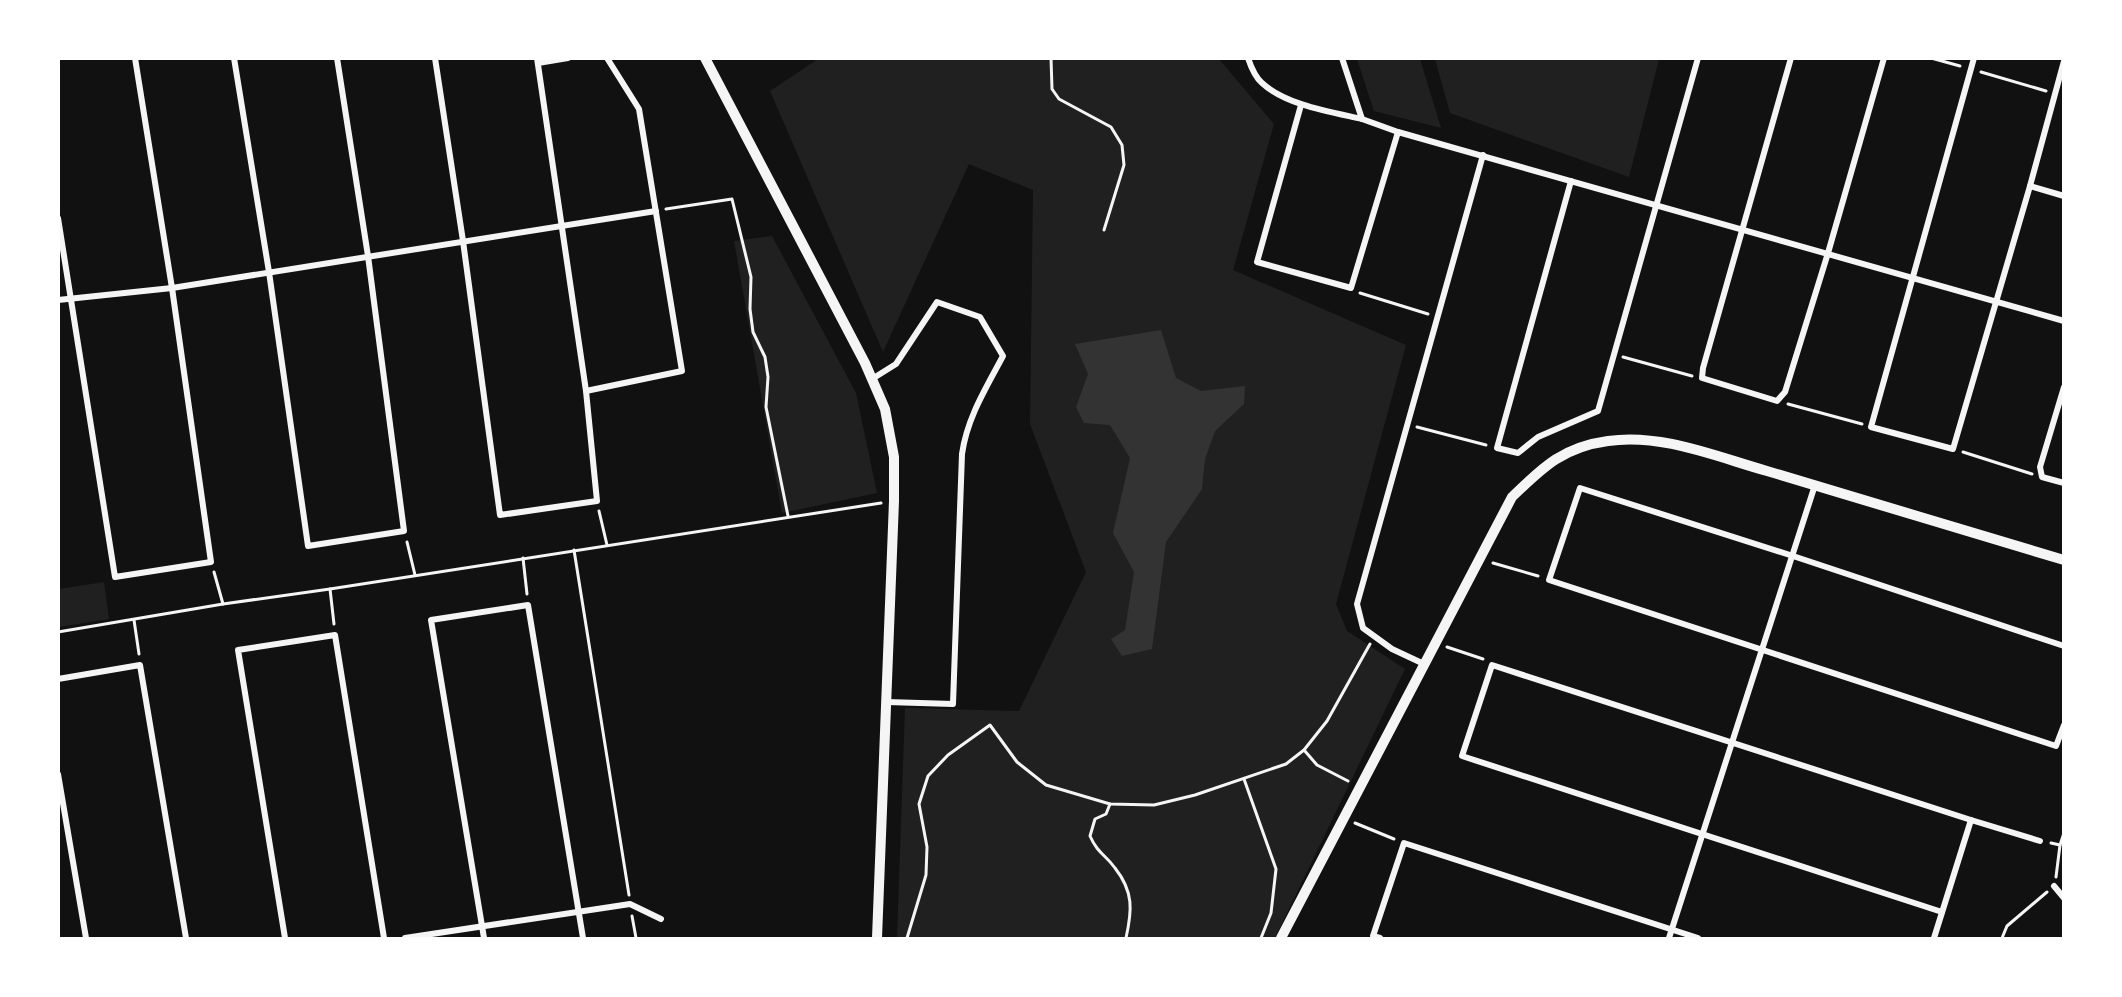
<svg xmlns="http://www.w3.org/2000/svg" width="2122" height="997" font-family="'Exo 2',sans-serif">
	<rect width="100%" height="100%" fill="#111"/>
	<!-- green -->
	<g fill="#202020">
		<path d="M818 59H1219L1274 124 1233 270 1406 345 1336 604 1347 631 1405 669 1275 938H897L905 708 1019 711 1086 572 1030 424 1033 190 969 164 883 352 770 91Z"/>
		<path d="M1357 59H1420L1441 128 1374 111Z"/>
		<path d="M1435 59H1659L1629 177 1450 113Z"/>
		<path d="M772 236 856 393 877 493 782 513 734 241Z"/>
		<path d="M104 582 109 619 59 627V589Z"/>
	</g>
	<!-- water -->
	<path fill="#333" d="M1161 330 1176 378 1201 391 1245 386 1244 404 1215 431 1205 459 1202 489 1166 542 1152 649 1122 656 1111 639 1125 630 1134 572 1113 533 1130 458 1110 425 1084 423 1076 407 1088 374 1075 344Z"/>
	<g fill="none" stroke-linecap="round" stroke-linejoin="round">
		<!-- path -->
		<g stroke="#f5f5f5" stroke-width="3">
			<path d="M1051 58 1052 89 1059 99 1111 127 1122 145 1124 165 1104 230"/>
			<path d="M1931 58 1960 66"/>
			<path d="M1981 72 2046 91"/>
			<path d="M666 209 732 199 751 277 750 309 753 332 765 357 768 377 766 407 788 516"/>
			<path d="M1360 293 1428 314"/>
			<path d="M1623 357 1692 376"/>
			<path d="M1788 404 1862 424"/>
			<path d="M1417 427 1486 445"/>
			<path d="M1963 452 2032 474"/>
			<path d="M599 511 607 545"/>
			<path d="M407 542 415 575"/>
			<path d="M574 550 629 895"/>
			<path d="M523 558 527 594"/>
			<path d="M1493 563 1538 576"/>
			<path d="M214 572 223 604"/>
			<path d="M330 589 334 624"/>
			<path d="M134 620 139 654"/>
			<path d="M58 632 223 604 330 589 881 503"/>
			<path d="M1447 647 1483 659"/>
			<path d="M1304 750 1317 765 1348 781"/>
			<path d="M1244 779 1276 869 1271 913 1261 938"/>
			<path d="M1110 804 1106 814 1095 819 1090 836C1098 854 1105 854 1115 868 1134 892 1132 911 1126 938"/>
			<path d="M1355 823 1394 839"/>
			<path d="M2051 843 2060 845 2056 877"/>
			<path d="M2060 845 2064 833"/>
			<path d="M632 916 636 938"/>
			<path d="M907 938 926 875 927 847 919 804 928 776 948 755 990 725 1017 762 1046 785 1110 804 1154 805 1195 795 1286 764 1304 750 1327 721 1370 644"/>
			<path d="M2002 938 2007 926 2047 892"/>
		</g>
		<!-- minor -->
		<g stroke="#f5f5f5" stroke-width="6">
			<path d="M234 58 269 272 308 546 404 531 368 256 337 58"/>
			<path d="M435 58 463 241 500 515 597 501 586 391 537 58"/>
			<path d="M1248 58C1251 67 1255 77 1262 83 1286 105 1331 112 1362 119L1342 58"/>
			<path d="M1791 58 1703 368 1702 378 1777 401 1785 392 1828 253 1884 58"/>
			<path d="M1974 58 1871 427 1953 449 2030 186 2064 61"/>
			<path d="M538 63 568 58"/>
			<path d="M1301 105 1257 262 1351 288 1398 132"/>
			<path d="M1362 119 1398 132 2064 321"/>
			<path d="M1571 181 1497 448 1518 453 1538 437 1598 411 1698 58"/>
			<path d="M2030 186 2064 196"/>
			<path d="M58 218 115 577 211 562 172 288 135 58"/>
			<path d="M58 300 172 288 656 211"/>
			<path d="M872 379 896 364 937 302 980 317 1003 356C986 388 967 418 962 454L953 704 887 702"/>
			<path d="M2064 387 2040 467 2042 477 2064 483"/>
			<path d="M586 391 682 371 639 109 607 58"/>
			<path d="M2064 646 1793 556 1580 488 1549 580 2056 746 2064 725"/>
			<path d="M1424 664 1392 649 1363 628 1357 604 1483 155"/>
			<path d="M58 679 140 665 186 938"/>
			<path d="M58 774 86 938"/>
			<path d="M2054 886 2064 898"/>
			<path d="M1942 912 1462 756 1492 665 1971 820 2040 841"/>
			<path d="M285 938 238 650 335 635 384 938"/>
			<path d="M405 938 630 904 661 919"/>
			<path d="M484 938 431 620 528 605 583 938"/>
			<path d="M1380 938 1373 936 1404 843 1698 938"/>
			<path d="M1669 938 1815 485"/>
			<path d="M1934 938 1971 820"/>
		</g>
		<!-- tertiary -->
		<g stroke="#f5f5f5" stroke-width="10">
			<path d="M705 58 865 363 885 409 894 457V501L877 938"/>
			<path d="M1281 938 1512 497C1543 467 1563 447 1608 441 1661 433 1717 457 1767 471 1866 500 1965 531 2064 560"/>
		</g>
	</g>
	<!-- border -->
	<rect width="2122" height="997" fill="none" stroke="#ffffff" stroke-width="120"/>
</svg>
